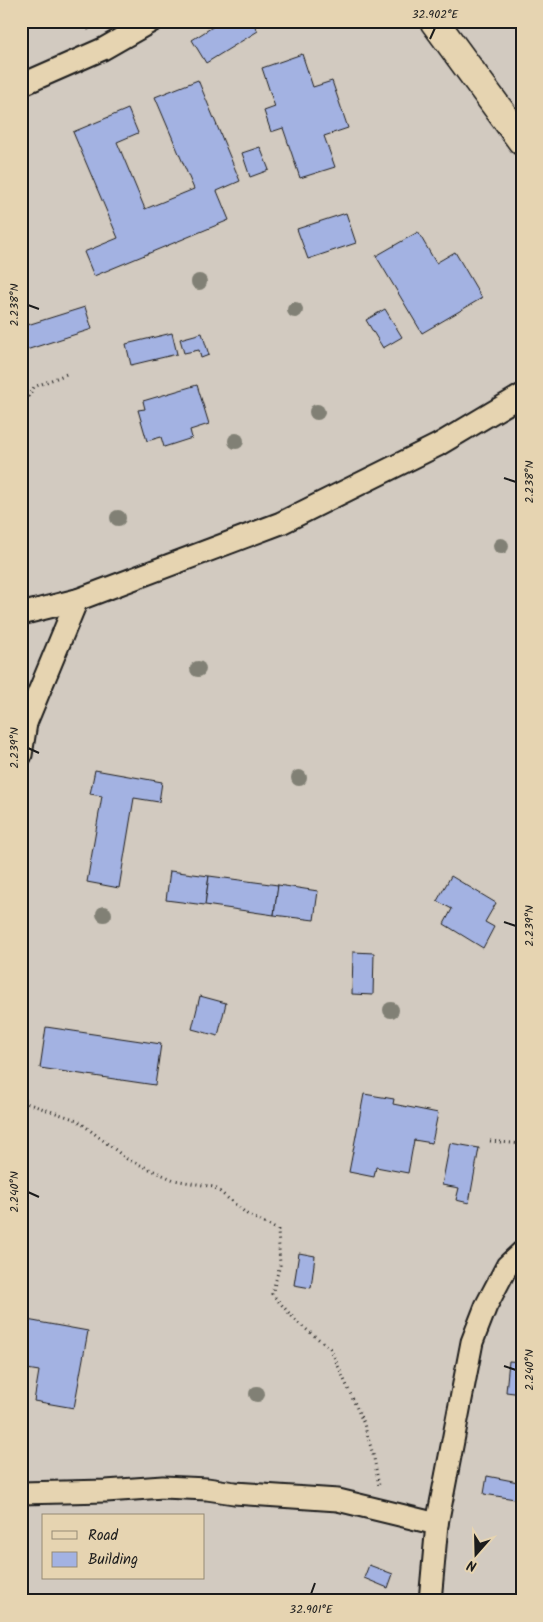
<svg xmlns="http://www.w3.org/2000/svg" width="543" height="1622" font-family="Kalam,sans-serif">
	<rect width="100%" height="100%" fill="#d2cac0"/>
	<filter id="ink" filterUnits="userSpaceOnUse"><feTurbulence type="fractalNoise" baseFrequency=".02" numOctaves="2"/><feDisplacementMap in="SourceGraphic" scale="10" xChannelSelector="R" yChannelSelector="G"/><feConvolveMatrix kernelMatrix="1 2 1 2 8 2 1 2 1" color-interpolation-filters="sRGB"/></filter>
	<g filter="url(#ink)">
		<!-- building -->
		<g fill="#a3b2e2" stroke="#1c1c1c">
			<path d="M222 21H251L258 31 206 63 192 40Z"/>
			<path d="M302 54 313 87 332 81 348 128 324 136 335 167 300 178 283 128 271 132 264 111 275 107 262 68Z"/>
			<path d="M198 80 240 181 217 191 229 220 94 276 84 252 118 238 73 132 128 109 138 133 117 142 145 209 194 189 155 97Z"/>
			<path d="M260 147 269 170 250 177 242 153Z"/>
			<path d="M346 213 356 243 308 259 297 229Z"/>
			<path d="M418 232 436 263 455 252 482 298 422 333 376 256Z"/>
			<path d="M85 307 92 329 23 351 21 327Z"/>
			<path d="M385 309 402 337 383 348 366 320Z"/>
			<path d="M172 333 177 354 131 365 126 344Z"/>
			<path d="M202 333 209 355 201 358 199 350 184 353 180 339Z"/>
			<path d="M197 385 209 424 190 430 192 438 164 447 161 437 147 441 138 410 145 409 143 401Z"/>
			<path d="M95 770 162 782 159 802 134 798 119 888 87 882 102 796 90 794Z"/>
			<path d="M170 871 209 876 205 905 166 900Z"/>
			<path d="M209 876 278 885 274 915 205 905Z"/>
			<path d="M451 876 496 903 485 922 494 927 483 948 444 924 452 909 437 901Z"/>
			<path d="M278 885 318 891 314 920 274 915Z"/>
			<path d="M353 952 374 953 373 995 352 994Z"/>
			<path d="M200 996 226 1003 218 1036 192 1029Z"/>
			<path d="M46 1027 161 1044 155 1085 40 1068Z"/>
			<path d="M364 1094 394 1099 393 1104 438 1113 432 1143 414 1140 408 1173 376 1167 374 1177 349 1172Z"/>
			<path d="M450 1143 479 1148 469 1203 456 1200 459 1188 442 1185Z"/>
			<path d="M299 1253 315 1256 311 1288 294 1285Z"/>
			<path d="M27 1320 88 1331 74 1408 34 1401 39 1371 21 1368V1356Z"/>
			<path d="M509 1361 522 1362V1394L506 1392Z"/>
			<path d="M487 1476 518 1482 515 1499 484 1494Z"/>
			<path d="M369 1565 393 1574 388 1588 364 1578Z"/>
			<path d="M232 1597 243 1599V1601H231Z"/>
		</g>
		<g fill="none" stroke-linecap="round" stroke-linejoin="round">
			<!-- street casing -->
			<g stroke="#1c1c1c" stroke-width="25">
				<g id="street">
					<path d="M21 85 103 49 152 21"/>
					<path d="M21 614 77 600 281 523 438 445 522 395"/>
					<path d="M26 723 77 600"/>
					<path d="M21 755 26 723 23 711"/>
					<path d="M21 1493 106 1491 163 1487 207 1489 234 1493 338 1500 437 1524"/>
					<path d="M430 1601 437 1524 472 1342 486 1306 507 1266 522 1252"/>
				</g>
			</g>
			<!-- secondary casing -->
			<g stroke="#1c1c1c" stroke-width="31">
				<path id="secondary" d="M434 21 522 141"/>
			</g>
			<!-- path -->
			<g stroke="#1c1c1c" stroke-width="3" stroke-dasharray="1 4" stroke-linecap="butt">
				<path d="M83 21 89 30"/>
				<path d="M21 410 34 387 69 373"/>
				<path d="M21 1096 26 1103 77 1120 127 1159 174 1180 214 1187 247 1214 278 1230 280 1265 272 1294 298 1323 330 1348 364 1424 374 1458 379 1486"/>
				<path d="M490 1141 522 1144"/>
			</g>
			<!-- street -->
			<use href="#street" stroke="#e6d4b1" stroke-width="21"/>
			<!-- secondary -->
			<use href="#secondary" stroke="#e6d4b1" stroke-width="28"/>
		</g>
		<!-- trees -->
		<g fill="#818074">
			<circle cx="199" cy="282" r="8"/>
			<circle cx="295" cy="310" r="8"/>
			<circle cx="317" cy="412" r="8"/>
			<circle cx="236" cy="441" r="8"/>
			<circle cx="118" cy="518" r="8"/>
			<circle cx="501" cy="546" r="8"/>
			<circle cx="198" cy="669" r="8"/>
			<circle cx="299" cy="778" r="8"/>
			<circle cx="104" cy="914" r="8"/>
			<circle cx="391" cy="1010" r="8"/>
			<circle cx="257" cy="1394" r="8"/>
		</g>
	</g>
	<!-- ticks -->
	<path fill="none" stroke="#1c1c1c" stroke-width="2" d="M430 39 435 28M28 305 39 309M504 478 516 482M28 748 39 753M504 922 516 926M28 1192 39 1197M504 1366 516 1370M311 1594 315 1583"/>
	<!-- margin -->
	<rect width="543" height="1622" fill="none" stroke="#e6d4b1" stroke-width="55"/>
	<!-- legend -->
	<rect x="42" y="1514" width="162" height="65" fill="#e6d4b1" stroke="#958a75"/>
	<rect x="52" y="1531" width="25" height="8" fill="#e6d4b1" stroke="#958a75"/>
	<text x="88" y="1540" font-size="15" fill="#1c1c1c">Road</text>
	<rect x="52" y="1552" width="25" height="15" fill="#a3b2e2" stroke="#958a75"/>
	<text x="88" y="1564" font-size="15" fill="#1c1c1c">Building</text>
	<!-- north arrow -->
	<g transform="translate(476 1554) rotate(200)" stroke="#e6d4b1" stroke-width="4" paint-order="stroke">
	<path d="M0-4L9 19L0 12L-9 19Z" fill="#1c1c1c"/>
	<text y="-8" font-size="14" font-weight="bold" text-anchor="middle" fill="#1c1c1c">N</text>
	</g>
	<rect x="28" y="28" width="488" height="1566" fill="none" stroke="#1c1c1c" stroke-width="2"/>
	<g font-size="12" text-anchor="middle" fill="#1c1c1c">
		<text x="435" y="18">32.902°E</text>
		<text transform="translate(14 305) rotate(-90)" y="4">2.238°N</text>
		<text transform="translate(529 482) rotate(-90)" y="4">2.238°N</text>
		<text transform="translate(14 748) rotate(-90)" y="4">2.239°N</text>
		<text transform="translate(529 926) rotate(-90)" y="4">2.239°N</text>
		<text transform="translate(14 1192) rotate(-90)" y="4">2.240°N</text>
		<text transform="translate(529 1370) rotate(-90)" y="4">2.240°N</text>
		<text x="311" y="1613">32.901°E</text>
	</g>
</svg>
